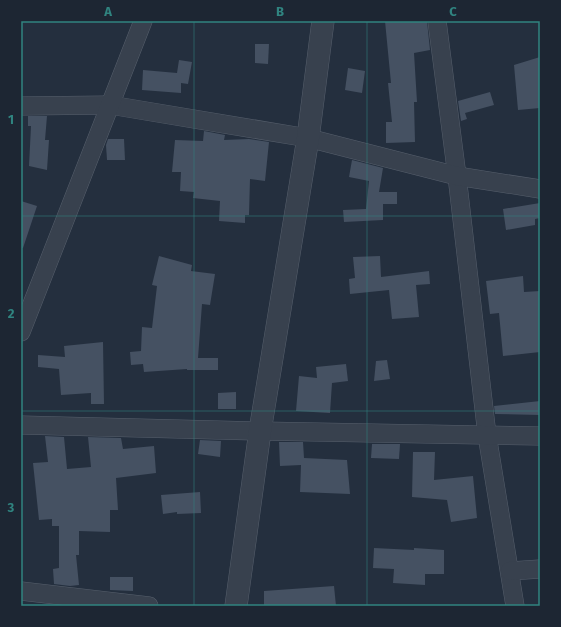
<svg xmlns="http://www.w3.org/2000/svg" width="561" height="627" font-family="'Fira Sans',sans-serif">
	<rect width="100%" height="100%" fill="#242f3e"/>
	<!-- building -->
	<g fill="#455162">
		<path d="M385 21H427L430 50 414 53 417 102H414L415 142 386 143V122H392L388 83H391Z"/>
		<path d="M255 44H269L268 64 255 63Z"/>
		<path d="M540 57V108L518 110 514 65Z"/>
		<path d="M179 60 192 62 188 84 181 83V93L142 90 143 70 177 73Z"/>
		<path d="M348 68 365 71 362 93 345 90Z"/>
		<path d="M490 92 494 105 465 113 467 119 461 121 458 101Z"/>
		<path d="M28 116H47L45 140H49L47 170 29 166 31 126H28Z"/>
		<path d="M204 131 225 135 224 140 249 139 269 142 265 181 250 179 249 215H245V223L219 221 220 201 193 198 194 192 180 191 181 172H172L175 140 203 141Z"/>
		<path d="M108 139H124L125 160H107L106 145Z"/>
		<path d="M352 160 383 168 379 192H397V204H383V220L344 222 343 210 366 209 369 181 349 177Z"/>
		<path d="M21 201 37 206 23 248H21Z"/>
		<path d="M540 203V218L535 219V225L506 230 503 209Z"/>
		<path d="M159 256 192 265 191 271 215 274 210 305 202 304 198 358H218V370H187V369L144 372 143 364 131 365 130 352 141 351 142 327 152 328 157 286 152 285Z"/>
		<path d="M380 256 381 277 429 271 430 284 416 285 419 317 392 319 389 290 350 294 349 279 355 278 353 257Z"/>
		<path d="M523 276 524 292 540 291V352L503 356 499 313 490 314 486 281Z"/>
		<path d="M103 342 104 404H91V393L61 395 59 369 38 367V355L65 357 64 346Z"/>
		<path d="M387 360 390 379 374 381 376 361Z"/>
		<path d="M346 364 348 381 332 383 330 413 296 411 299 376 317 378 316 367Z"/>
		<path d="M236 392V409H218V393Z"/>
		<path d="M540 401V415L495 414 494 406Z"/>
		<path d="M45 436 64 437 67 469 91 467 88 437 121 438 123 449 154 446 156 473 116 478 118 510H110V532L79 531V555H76L79 585 70 586 54 584 53 569 59 568V526H52V519L39 520 33 463 48 462Z"/>
		<path d="M200 440 221 441 220 457 198 454Z"/>
		<path d="M279 442H303L304 458 347 460 350 494 300 492 301 465 280 466Z"/>
		<path d="M372 444H400L399 459 371 458Z"/>
		<path d="M413 452H435L434 480 473 476 477 518 451 522 447 500 412 497Z"/>
		<path d="M200 492 201 513 177 514V512L163 514 161 495Z"/>
		<path d="M374 548 414 550V548L444 550V574H425V585L393 583 394 569 373 568Z"/>
		<path d="M110 577H133V591L110 590Z"/>
		<path d="M334 586 336 606 264 605V591Z"/>
	</g>
	<g fill="none" stroke-linecap="round" stroke-linejoin="round">
		<!-- minor casing -->
		<g stroke="#565f6c" stroke-width="19">
			<g id="minor">
				<path d="M437 21 457 176 487 435 515 606"/>
				<path d="M21 106 110 105 308 138 457 176 540 189"/>
				<path d="M21 332 143 21"/>
				<path d="M21 425 260 431 540 436"/>
				<path d="M510 571 540 569"/>
				<path d="M21 591 149 606"/>
			</g>
		</g>
		<!-- tertiary casing -->
		<g stroke="#565f6c" stroke-width="23">
			<path id="tertiary" d="M236 606 260 431 308 138 323 21"/>
		</g>
		<!-- minor -->
		<use href="#minor" stroke="#38414e" stroke-width="18"/>
		<!-- tertiary -->
		<use href="#tertiary" stroke="#38414e" stroke-width="22"/>
	</g>
	<!-- grid -->
	<path fill="none" stroke="#308480" stroke-width="1" stroke-opacity="0.55" d="M194 21V606M367 21V606M21 216H540M21 411H540"/>
	<!-- border -->
	<rect width="561" height="627" fill="none" stroke="#1d2633" stroke-width="44"/>
	<rect x="22" y="22" width="517" height="583" fill="none" stroke="#308480" stroke-width="1.5"/>
	<g font-size="13" text-anchor="middle" font-weight="bold" fill="#308480">
		<text x="108" y="16">A</text>
		<text x="280" y="16">B</text>
		<text x="453" y="16">C</text>
		<text x="11" y="124">1</text>
		<text x="11" y="318">2</text>
		<text x="11" y="512">3</text>
	</g>
</svg>
